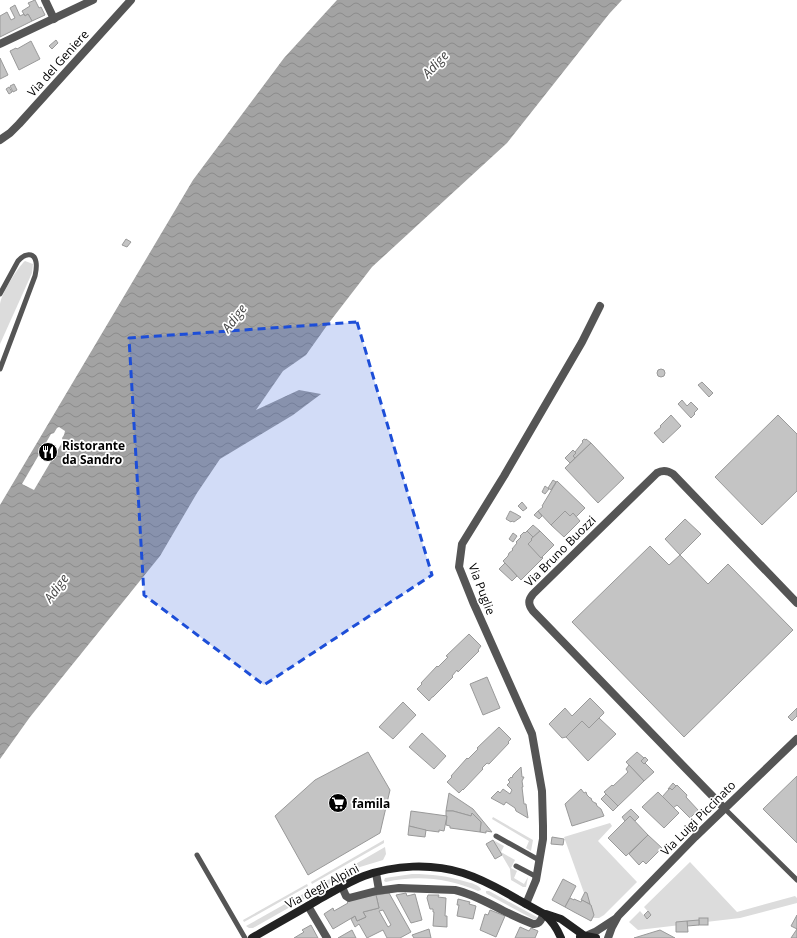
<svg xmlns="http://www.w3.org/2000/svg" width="797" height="938" font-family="'Open Sans',sans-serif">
	<defs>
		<pattern id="water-waves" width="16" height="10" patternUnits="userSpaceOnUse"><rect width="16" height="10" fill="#a3a3a3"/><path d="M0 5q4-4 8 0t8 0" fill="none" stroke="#8b8b8b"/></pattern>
	</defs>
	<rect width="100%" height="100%" fill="#fff"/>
	<!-- grass -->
	<g fill="#dcdcdc">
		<path d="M25 261 33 264 32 273 0 344C0 331 0 317 0 304 1 294 18 267 25 261Z"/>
		<path d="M493 817 533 840 531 851 526 848 529 841 492 819Z"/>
		<path d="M610 823 612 826 598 841 637 882 604 915 599 918H593L564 837Z"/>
		<path d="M384 840V843L312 884 311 882Z"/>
		<path d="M493 840 504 846 501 852 515 860 511 868 517 871 514 878 524 884 528 877 526 887H523L511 880 510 869Z"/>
		<path d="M385 847 386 854 383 860 360 867 316 892 314 888Z"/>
		<path d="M690 862 737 912 795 896 797 898V903L740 918 638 930 629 922 640 911 647 919 651 915 644 907Z"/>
		<path d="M412 874C431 874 448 876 467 882 472 883 478 885 481 889V890L478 891C448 878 417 875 386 882L384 881 385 878Z"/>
		<path d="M307 884 308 886 244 922 243 920Z"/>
		<path d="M310 890 313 894 253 928H249L246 926Z"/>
		<path d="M486 891H489L537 917 538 918 537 920H535L487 894 486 893Z"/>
	</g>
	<!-- water -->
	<path fill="url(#water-waves)" d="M337 0H622L609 14 507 143 372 267 328 324 306 355 283 371 256 410 299 390 321 394 293 415 220 459 197 493 160 556 30 717 0 759V505L193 180 284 58Z"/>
	<!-- pier -->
	<path fill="#fff" d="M59 427 65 431 64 435 62 438 63 441 34 490 22 484 51 434 54 433 57 428Z"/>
	<!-- building -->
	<g fill="#c4c4c4" stroke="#999" fill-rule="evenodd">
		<path d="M35 0 39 8 41 7 45 15 32 21 28 14 25 16 22 11 30 6 28 3Z"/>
		<path d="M15 5 20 16 24 14 25 16 28 14 32 21 0 37V16L7 12 11 20 15 18 10 8Z"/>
		<path d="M56 40 58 43 52 49 49 46Z"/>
		<path d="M31 41 40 59 19 70 10 51 16 48 17 49Z"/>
		<path d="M0 58 8 75 0 79Z"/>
		<path d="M14 84 17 90 13 92 10 86Z"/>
		<path d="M9 87 12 92 9 94 6 89Z"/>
		<path d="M126 239 131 242 127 247 122 245Z"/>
		<circle cx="661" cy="373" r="4"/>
		<path d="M702 382 713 393 709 397 698 385Z"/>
		<path d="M682 400 687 406 691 402 698 409 694 413 695 414 691 418 678 404Z"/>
		<path d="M671 415 681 426 663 443 654 433 661 427 660 426Z"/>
		<path d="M778 415 797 434V491L762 525 715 477Z"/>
		<path d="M584 439 586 440V439L591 443 575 458 573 456 576 453 575 452 583 442 582 441Z"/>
		<path d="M591 443 624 478 598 503 565 468Z"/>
		<path d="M573 450 576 453 573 456 575 458 570 463 565 458Z"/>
		<path d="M553 480 556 482 551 490 548 488Z"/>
		<path d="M557 481 585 508 576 517 573 513 570 516 565 511 551 525 538 511 543 507 542 506Z"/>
		<path d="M545 486 549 489 545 494 542 492Z"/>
		<path d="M522 502 527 508 523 511 518 506Z"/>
		<path d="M510 511 516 514 521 517 514 522 512 521 511 522 506 519Z"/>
		<path d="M538 511 542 516 539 519 534 515Z"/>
		<path d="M565 511 570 516 573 513 580 521 564 537 551 525Z"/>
		<path d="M685 519 701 534 680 555 665 539Z"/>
		<path d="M533 525 540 531 533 537 527 531Z"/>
		<path d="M527 531 533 537 531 539 532 540 528 544 543 558 521 580 503 561 508 556 509 553 513 550 512 549 517 543 516 542 521 537 520 536 524 532 525 533Z"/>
		<path d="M540 531 554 545 541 558 528 544 532 540 531 539Z"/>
		<path d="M513 533 517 536 513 542 509 539Z"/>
		<path d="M650 546 669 565 680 555 708 584 728 564 793 630 684 737 572 622Z"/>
		<path d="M505 563 517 576 512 581 499 569Z"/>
		<path d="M469 634 481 646 478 650 479 651 458 672 457 670 452 676 453 677 433 697H432L429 701 417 689 422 684 421 683 437 666 438 667 448 657 446 656Z"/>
		<path d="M487 677 500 708 483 715 470 684Z"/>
		<path d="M590 698 603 711 604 713 589 728 582 721 566 737 562 738 549 724 565 708 572 716Z"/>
		<path d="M403 702 416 715 393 739 379 727Z"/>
		<path d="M797 708V716L792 721 788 717Z"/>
		<path d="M599 718 616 734 588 761 566 737 582 721 589 728Z"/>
		<path d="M499 727 511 739 508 742 509 743 489 764 487 763 482 768 483 769 463 790V789L459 793 447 782 452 777 451 776 467 758 468 759 478 749 477 748Z"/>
		<path d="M422 733 446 756 434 769 409 747Z"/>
		<path d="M368 752 390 790 380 833 308 875 275 816 315 780Z"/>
		<path d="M637 752 644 758 641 761 644 764 645 763 654 772 644 781 626 762Z"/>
		<path d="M645 757 648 760 644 764 641 761Z"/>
		<path d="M629 765 644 781 618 806 604 792 612 785 613 786 628 772 626 769Z"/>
		<path d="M521 767 522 777H524L522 781 523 787H522L524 804H526L528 818 516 811 515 808 506 802 504 805 491 798 498 791 500 793 503 789 510 794 512 790 507 785 510 782 508 780 511 777 512 778 513 775Z"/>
		<path d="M797 776V843L763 809Z"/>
		<path d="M673 783 676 786 672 790 670 788 669 790 668 789Z"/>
		<path d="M677 785 687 795 686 797 698 810 690 818 677 805 673 808 662 797 670 788 672 790Z"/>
		<path d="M581 789 584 793 586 792 587 795 590 798H591L592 801 595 803H596L597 806 601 809 604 816 572 826 565 804Z"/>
		<path d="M658 792 679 813 664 828 642 807Z"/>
		<path d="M449 793 473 809 492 832 486 831V833L480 832 481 822 472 813 471 816 453 811H446Z"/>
		<path d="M606 794 618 806 613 811 601 799Z"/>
		<path d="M631 809 639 817 635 821 630 816 625 821 622 817Z"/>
		<path d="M411 811 447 816 444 831 439 830V832L416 829 417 828 409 826Z"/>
		<path d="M446 811H453L471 816 472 813 481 822 480 832 450 828V826L446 825 447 816H446Z"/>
		<path d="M630 816 648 835 626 856 608 838Z"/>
		<path d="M409 826 426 830 425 837 408 835Z"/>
		<path d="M648 835 662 848 646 864 643 861 639 865 629 854Z"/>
		<path d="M552 837 564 839 563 845 551 844Z"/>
		<path d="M493 840 502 855 495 859 486 844Z"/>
		<path d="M563 879 576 886 565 907 552 900Z"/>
		<path d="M585 892 587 893 590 904 581 900Z"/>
		<path d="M389 893 411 932 400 938H387L383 930 367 938 359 924 355 927 351 919 355 916 357 921 366 917 363 912 379 908 376 895ZM383 910 391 925 388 927 379 911Z"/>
		<path d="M406 893 407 896 415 894 422 920 411 923 396 895Z"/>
		<path d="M376 895 379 908 363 912 366 917 357 921 355 916 333 929 324 914 333 908 334 911 348 903 347 902 353 899Z"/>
		<path d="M428 895H439L438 897 446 898 445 916H447V927L433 926 434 912H433V909H430L427 898Z"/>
		<path d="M570 898 574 900V899L581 902 582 900 591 905 594 915 591 921 574 912 565 907Z"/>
		<path d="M458 899 470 902 469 904 476 906 473 919 457 916 459 905H457Z"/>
		<path d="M490 910 505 916 496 937 480 930 485 914 488 915Z"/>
		<path d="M648 911 651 915 647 919 644 915Z"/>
		<path d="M797 915V929L791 926Z"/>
		<rect x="699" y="918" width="9" height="7"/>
		<path d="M699 920V925L687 926V921Z"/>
		<path d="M687 921 688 932H676V922Z"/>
		<path d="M311 925 318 938H294L304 932 302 930Z"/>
		<path d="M520 927 529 931 531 928 538 931 535 938H515Z"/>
		<path d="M797 928V938H791L797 929Z"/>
		<path d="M429 929 431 938H414L412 935Z"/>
		<path d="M352 930 356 938H338Z"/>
		<path d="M660 930 675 938H634Z"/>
	</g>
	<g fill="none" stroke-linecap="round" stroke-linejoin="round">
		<!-- lane -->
		<g stroke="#555" stroke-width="5">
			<path d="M0 294 18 261C24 254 34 251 36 262 37 267 36 271 35 276L0 369"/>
			<path d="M724 808 797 880"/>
			<path d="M496 836 539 860"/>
			<path d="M197 855 245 938"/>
			<path d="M516 866 537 877"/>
		</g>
		<!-- street -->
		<g stroke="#555" stroke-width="8">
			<path d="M45 0 54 19"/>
			<path d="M0 44 93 0"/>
			<path d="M0 140 10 133 19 124 131 0"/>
			<path d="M724 808 533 611C528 604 528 600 533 594L657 473C662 470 667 470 673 474L797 603"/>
			<path d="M376 873 379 890"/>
			<path d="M342 887 346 896 349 898 376 891 399 888 455 890C473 894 488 903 504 911 514 916 523 920 533 924 540 925 541 919 544 914"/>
			<path d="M526 904 536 880 543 839V826L542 791 532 734 473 602 459 567 462 544 504 476 582 342 600 306"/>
			<path d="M308 906 327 938"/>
			<path d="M586 936 595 932 615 919"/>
			<path d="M608 938 612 927 618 916 695 837 797 739"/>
		</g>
		<!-- secondary -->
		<g stroke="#222" stroke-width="8">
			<path d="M546 914 561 919 582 934 585 936"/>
			<path d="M580 937 586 936 596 938"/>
			<path d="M252 938C274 925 296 913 318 900 333 892 348 882 364 876 394 865 431 863 463 873 482 879 500 889 517 899 526 904 535 909 544 914 552 921 557 928 561 938"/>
		</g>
	</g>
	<!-- marked area -->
	<path fill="#1d4ed8" fill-opacity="0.2" stroke="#1d4ed8" stroke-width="3" stroke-dasharray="8 5" stroke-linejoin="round" d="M357 322 432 575 264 685 144 595 129 338Z"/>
	<!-- icons -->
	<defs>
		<g id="restaurant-disc" transform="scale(1)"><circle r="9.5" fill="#000" stroke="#fff"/><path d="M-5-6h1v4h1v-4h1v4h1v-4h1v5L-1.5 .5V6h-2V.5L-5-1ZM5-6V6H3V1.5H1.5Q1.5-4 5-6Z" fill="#fff"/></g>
		<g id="supermarket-disc" transform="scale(1)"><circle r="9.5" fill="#000" stroke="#fff"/><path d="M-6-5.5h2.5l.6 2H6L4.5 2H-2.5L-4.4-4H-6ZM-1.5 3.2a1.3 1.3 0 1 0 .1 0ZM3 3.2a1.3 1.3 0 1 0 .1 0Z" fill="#fff"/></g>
	</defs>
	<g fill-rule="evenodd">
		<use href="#restaurant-disc" x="48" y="452"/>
		<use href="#supermarket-disc" x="338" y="803"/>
	</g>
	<g text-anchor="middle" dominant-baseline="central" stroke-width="3.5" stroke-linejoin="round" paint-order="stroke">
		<!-- street labels -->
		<g font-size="12" fill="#000" stroke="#fff">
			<text transform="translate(58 63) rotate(-48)">Via del Geniere</text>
			<text transform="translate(560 551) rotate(-45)">Via Bruno Buozzi</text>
			<text transform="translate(482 589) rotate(69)">Via Puglie</text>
			<text transform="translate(698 818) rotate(-45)">Via Luigi Piccinato</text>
			<text transform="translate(322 886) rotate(-28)">Via degli Alpini</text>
		</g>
		<!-- poi labels -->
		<g font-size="12" font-weight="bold" fill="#000" stroke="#fff" text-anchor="start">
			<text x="62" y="445">Ristorante<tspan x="62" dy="14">da Sandro</tspan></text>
			<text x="352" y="803">famila</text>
		</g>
		<!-- water labels -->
		<g font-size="13" font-style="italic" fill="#444" stroke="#fff">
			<text transform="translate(435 64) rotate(-47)">Adige</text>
			<text transform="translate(234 318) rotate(-53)">Adige</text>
			<text transform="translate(56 588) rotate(-54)">Adige</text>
		</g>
	</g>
</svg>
